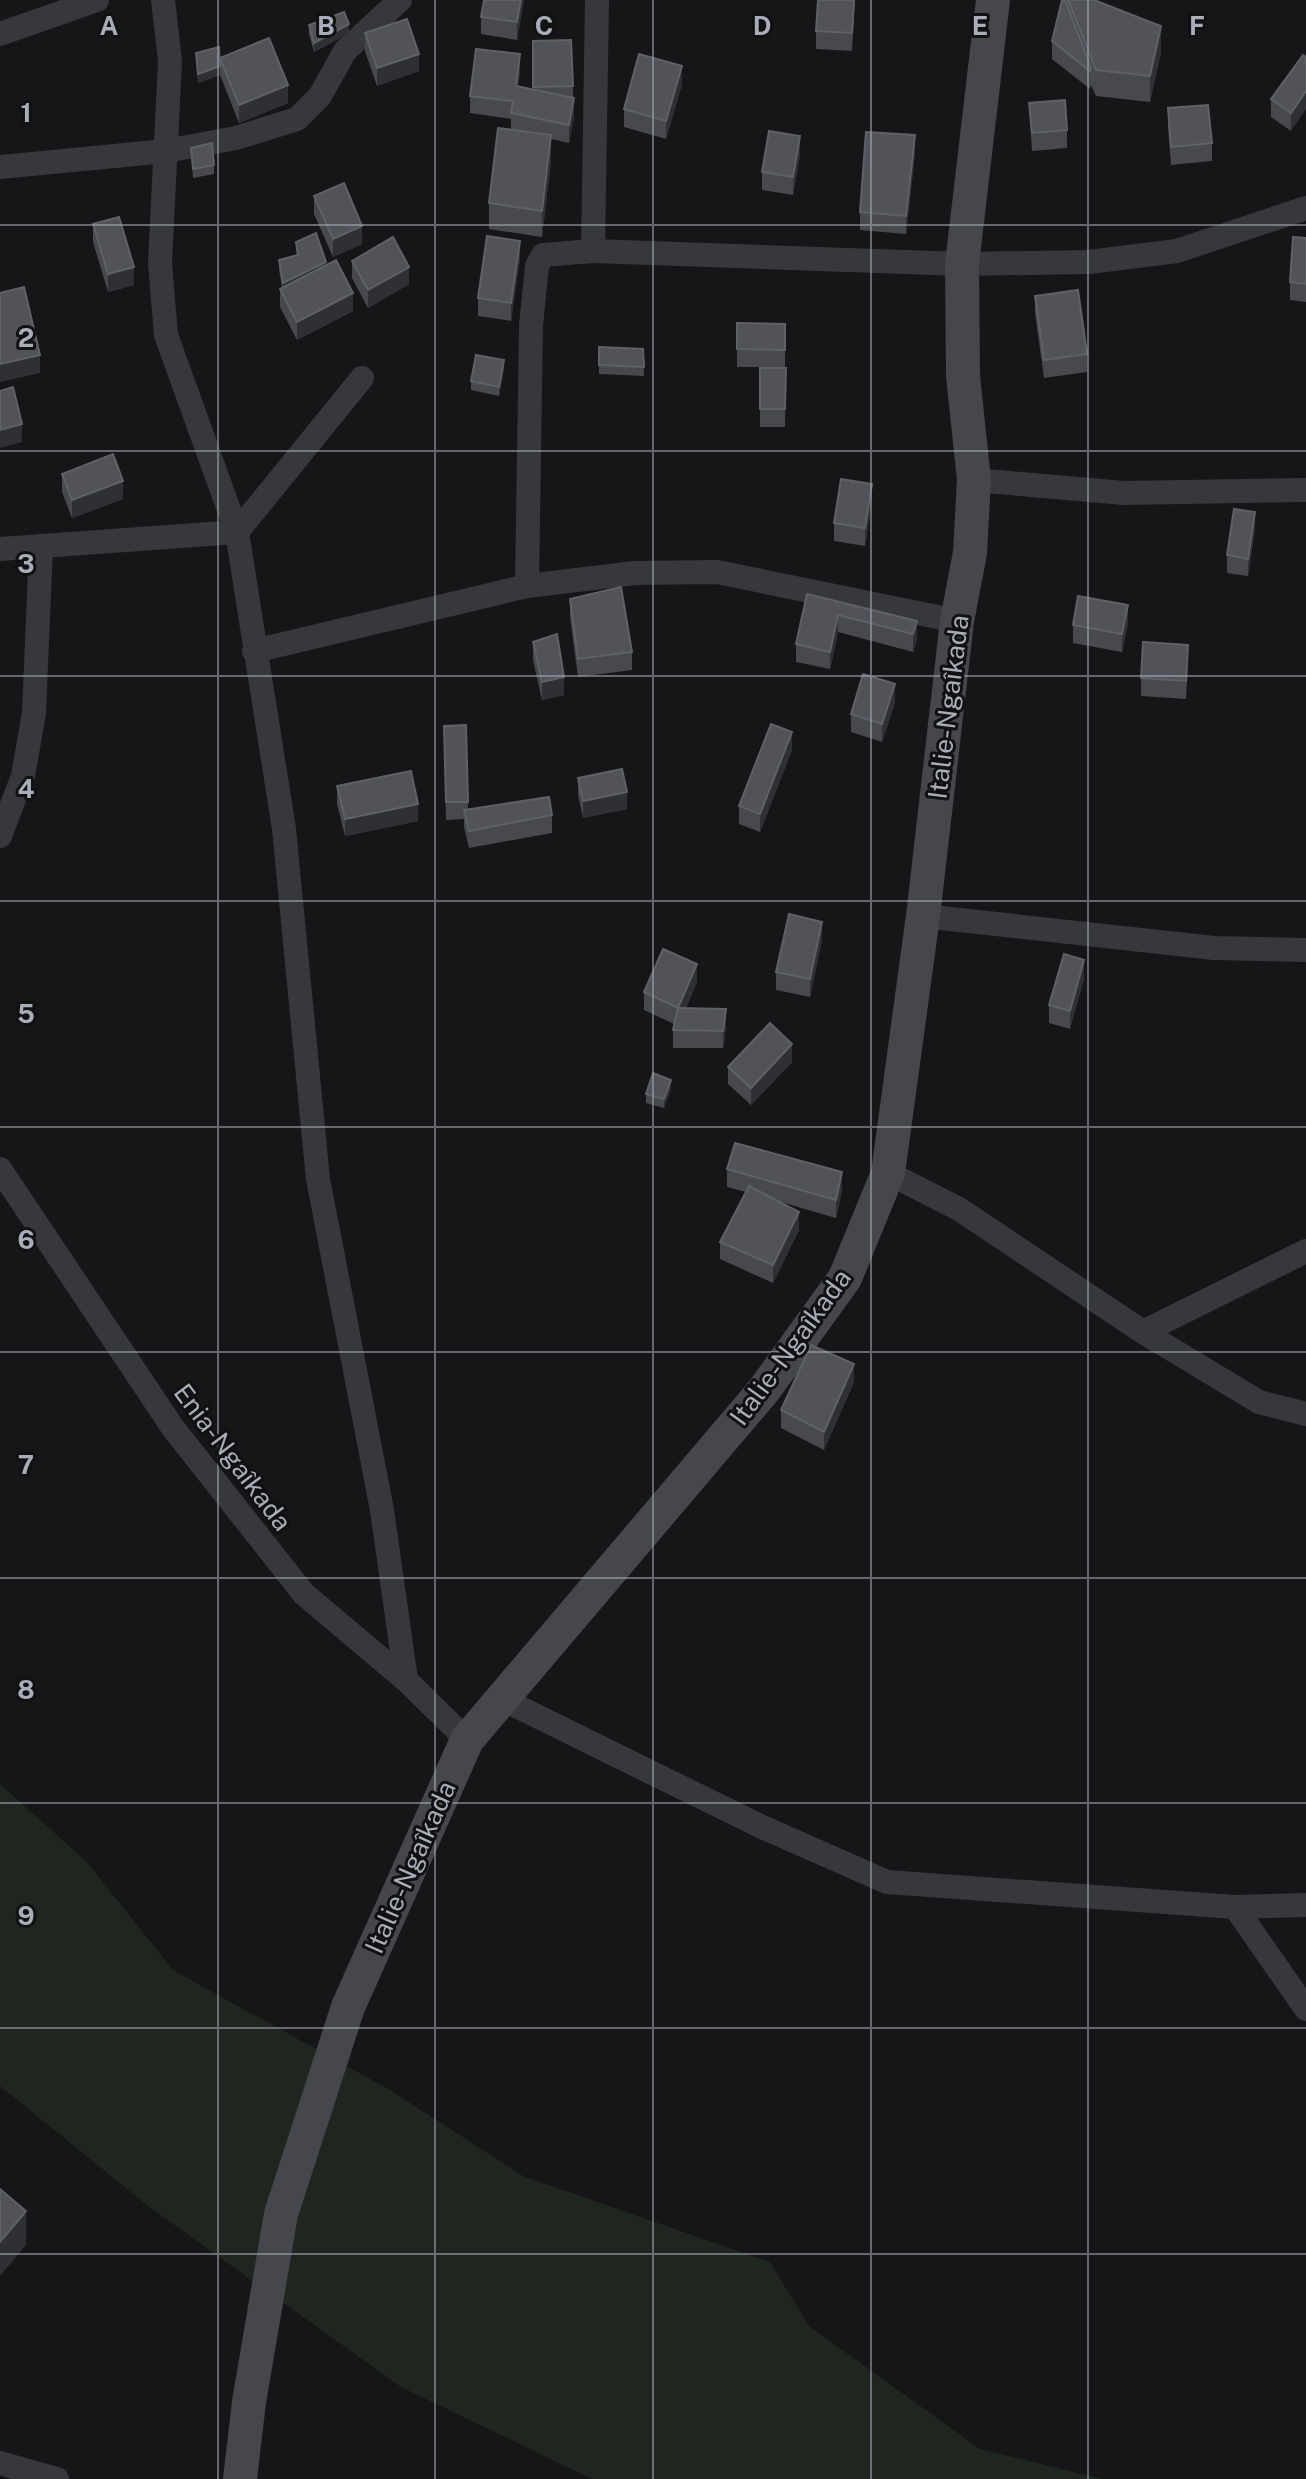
<svg xmlns="http://www.w3.org/2000/svg" width="1306" height="2479" font-family="'Public Sans',sans-serif">
	<rect width="100%" height="100%" fill="#161618"/>
	<!-- green -->
	<path fill="#1e261f" d="M0 1784 87 1862 173 1970 390 2090 523 2176 770 2262 809 2326 980 2449 1102 2479H592L401 2387 148 2206 0 2086Z"/>
	<g fill="none" stroke-linecap="round" stroke-linejoin="round">
		<!-- street -->
		<g stroke="#37383d" stroke-width="24">
			<path d="M163 0 170 61 160 263 166 335 237 532 284 829 318 1179 382 1510 406 1680"/>
			<path d="M0 34 97 0"/>
			<path d="M0 167 166 151 236 138 297 119 320 96 345 51 400 0"/>
			<path d="M593 251 597 0"/>
			<path d="M974 480 1124 493 1306 490"/>
			<path d="M0 549 237 532 362 378"/>
			<path d="M527 586 531 325 537 266 543 255 593 251 962 264 1089 262 1177 251 1306 208"/>
			<path d="M254 651 527 586 635 573 717 572 957 621"/>
			<path d="M0 836 23 776 34 713 41 546"/>
			<path d="M923 916 1214 948 1306 950"/>
			<path d="M0 1169 173 1428 304 1594 406 1680 467 1740"/>
			<path d="M888 1173 959 1209 1143 1332 1259 1402 1306 1414"/>
			<path d="M1143 1332 1306 1251"/>
			<path d="M504 1700 760 1826 887 1882 1235 1907 1306 1905"/>
			<path d="M1235 1907 1306 2009"/>
			<path d="M0 2463 57 2479"/>
		</g>
		<!-- secondary -->
		<path stroke="#45474d" stroke-width="34" d="M240 2479 249 2402 281 2214 348 2007 467 1740 764 1390 845 1278 888 1173 923 916 957 621 970 553 974 480 963 376 962 264 993 0"/>
	</g>
	<!-- wall -->
	<g fill="#47494d">
		<path d="M524 0 517 40 481 34V17Z"/>
		<path d="M855 0 852 51 816 49V31Z"/>
		<path d="M1062 0H1094L1161 52 1150 102 1096 96 1091 85 1090 89 1052 59V41Z"/>
		<path d="M309 25 349 33 314 52 309 34Z"/>
		<path d="M365 33 419 71 377 86 365 51Z"/>
		<path d="M571 40 574 116 569 143 551 139V161L542 237 489 229V203L511 130V119L470 113V96L520 72 518 87 533 90V41Z"/>
		<path d="M196 53 220 58 288 103 239 123 220 75 198 83Z"/>
		<path d="M1306 57 1291 131 1271 117V99Z"/>
		<path d="M682 84 666 139 624 127V109Z"/>
		<path d="M1029 103 1067 130V148L1032 151Z"/>
		<path d="M1168 108 1212 143V161L1171 165 1168 126Z"/>
		<path d="M191 148 214 165V174L193 178Z"/>
		<path d="M915 153 906 234 860 230V212Z"/>
		<path d="M800 154 793 195 762 190V172Z"/>
		<path d="M314 196 362 244 333 257 314 214Z"/>
		<path d="M93 224 134 285 108 292 93 242Z"/>
		<path d="M1306 238V302L1290 300V282Z"/>
		<path d="M296 242 326 266 353 311 297 340 280 307V289L282 288 279 269V260L297 255Z"/>
		<path d="M520 258 511 321 478 316V298Z"/>
		<path d="M352 261 409 284 368 308 352 278Z"/>
		<path d="M1035 296 1087 354V372L1044 378 1035 313Z"/>
		<path d="M737 323 785 324V367H737Z"/>
		<path d="M599 347 643 349 644 376 599 374Z"/>
		<path d="M760 368H786L785 427H760Z"/>
		<path d="M504 369 499 396 471 390V381Z"/>
		<path d="M62 474 123 499 72 518 62 492Z"/>
		<path d="M872 502 865 546 834 541V523Z"/>
		<path d="M1255 530 1248 576 1227 573V555Z"/>
		<path d="M807 594 917 621V639L913 652 838 632 830 669 796 662V644Z"/>
		<path d="M570 599 632 652V670L578 677 570 617Z"/>
		<path d="M1128 623 1122 652 1073 643V625Z"/>
		<path d="M533 642 564 695 542 700 533 660Z"/>
		<path d="M1188 662 1186 699 1141 696V678Z"/>
		<path d="M895 702 882 742 851 732V714Z"/>
		<path d="M466 725 468 809 552 815V833L469 848 464 827V819L446 820 444 743Z"/>
		<path d="M792 750 760 832 739 824V806Z"/>
		<path d="M578 778 627 809 583 818 578 795Z"/>
		<path d="M337 786 418 821 345 836 337 804Z"/>
		<path d="M822 940 810 997 776 990V972Z"/>
		<path d="M1084 978 1070 1029 1049 1023V1005Z"/>
		<path d="M697 982 686 1008 726 1027 723 1048H673V1030L674 1024 644 1010V992Z"/>
		<path d="M792 1062 751 1105 728 1084V1067Z"/>
		<path d="M671 1089 664 1108 646 1103V1094Z"/>
		<path d="M727 1169 842 1190 836 1218 781 1202 799 1230 773 1283 720 1259V1242L746 1192 727 1187Z"/>
		<path d="M854 1382 824 1450 781 1428V1410Z"/>
	</g>
	<!-- shaded-wall -->
	<g fill="#2f3033">
		<path d="M521 0H524L517 40V22Z"/>
		<path d="M349 24V33L314 52V43Z"/>
		<path d="M1161 26V52L1150 102V76Z"/>
		<path d="M419 54V71L377 86V68Z"/>
		<path d="M520 54V72L516 104V86Z"/>
		<path d="M220 66V75L198 83V74Z"/>
		<path d="M682 66V84L666 139V121Z"/>
		<path d="M288 85V103L239 123V105Z"/>
		<path d="M1306 91V109L1291 131V113Z"/>
		<path d="M574 98V116L569 143V125Z"/>
		<path d="M551 135V161L542 237V211Z"/>
		<path d="M915 135V153L906 234V216Z"/>
		<path d="M800 136V154L793 195V177Z"/>
		<path d="M362 226V244L333 257V239Z"/>
		<path d="M520 241V258L511 321V303Z"/>
		<path d="M326 262V271L283 292V283Z"/>
		<path d="M134 267V285L108 292V274Z"/>
		<path d="M409 267V284L368 308V290Z"/>
		<path d="M353 293V311L297 340V322Z"/>
		<path d="M40 355V373L0 382V364Z"/>
		<path d="M504 360V369L499 396V387Z"/>
		<path d="M22 424V442L0 448V430Z"/>
		<path d="M123 481V499L72 518V500Z"/>
		<path d="M872 484V502L865 546V528Z"/>
		<path d="M1255 512V530L1248 576V559Z"/>
		<path d="M1128 605V623L1122 652V634Z"/>
		<path d="M838 615V632L830 669V652Z"/>
		<path d="M917 621V639L913 652V634Z"/>
		<path d="M564 677V695L542 700V682Z"/>
		<path d="M895 684V702L882 742V724Z"/>
		<path d="M792 732V750L760 832V814Z"/>
		<path d="M627 792V809L583 818V801Z"/>
		<path d="M418 804V821L345 836V819Z"/>
		<path d="M822 922V940L810 997V979Z"/>
		<path d="M1084 960V978L1070 1029V1011Z"/>
		<path d="M697 964V982L678 1026V1008Z"/>
		<path d="M726 1009V1027L723 1048V1031Z"/>
		<path d="M792 1044V1062L751 1105V1088Z"/>
		<path d="M671 1080V1089L664 1108V1099Z"/>
		<path d="M842 1172V1190L836 1218V1200Z"/>
		<path d="M799 1212V1230L773 1283V1265Z"/>
		<path d="M854 1364V1382L824 1450V1432Z"/>
		<path d="M26 2211V2245L0 2276V2242Z"/>
	</g>
	<!-- building -->
	<g fill="#525359" stroke="#5f6168" stroke-width="2">
		<path d="M484 0H521L517 22 481 17Z"/>
		<path d="M818 0H854L852 33 816 31Z"/>
		<path d="M1062 0H1065L1091 67 1090 71 1052 41Z"/>
		<path d="M1068 0H1094L1161 26 1150 76 1096 70Z"/>
		<path d="M344 12 349 24 314 43 309 25Z"/>
		<path d="M407 19 419 54 377 68 365 33Z"/>
		<path d="M269 38 288 85 239 105 220 58Z"/>
		<path d="M571 40 573 86 533 87V41Z"/>
		<path d="M219 47 220 66 198 74 196 53Z"/>
		<path d="M476 49 520 54 516 86 574 98 569 125 511 113 513 101 470 96Z"/>
		<path d="M639 54 682 66 666 121 624 109Z"/>
		<path d="M1303 55 1306 57V91L1291 113 1271 99Z"/>
		<path d="M1065 100 1067 130 1032 133 1029 103Z"/>
		<path d="M1208 105 1212 143 1171 147 1168 108Z"/>
		<path d="M498 128 551 135 542 211 489 203Z"/>
		<path d="M769 131 800 136 793 177 762 172Z"/>
		<path d="M866 132 915 135 906 216 860 212Z"/>
		<path d="M212 143 214 165 193 169 191 148Z"/>
		<path d="M344 183 362 226 333 239 314 196Z"/>
		<path d="M119 217 134 267 108 274 93 224Z"/>
		<path d="M316 233 326 262 283 283 279 260 298 255 296 242Z"/>
		<path d="M487 236 520 241 511 303 478 298Z"/>
		<path d="M393 237 409 267 368 290 352 261Z"/>
		<path d="M1293 237 1306 238V284L1290 282Z"/>
		<path d="M336 260 353 293 297 322 280 289Z"/>
		<path d="M24 287 40 355 0 364V293Z"/>
		<path d="M1078 290 1087 354 1044 360 1035 296Z"/>
		<path d="M737 323 785 324V350L737 349Z"/>
		<path d="M599 347 643 349 644 367 599 365Z"/>
		<path d="M476 355 504 360 499 387 471 381Z"/>
		<path d="M760 368H786L785 409H760Z"/>
		<path d="M13 387 22 424 0 430V391Z"/>
		<path d="M113 454 123 481 72 500 62 474Z"/>
		<path d="M841 479 872 484 865 528 834 523Z"/>
		<path d="M1234 509 1255 512 1248 559 1227 555Z"/>
		<path d="M621 587 632 652 578 659 570 599Z"/>
		<path d="M807 594 917 621 913 634 838 615 830 652 796 644Z"/>
		<path d="M1078 596 1128 605 1122 634 1073 625Z"/>
		<path d="M557 634 564 677 542 682 533 642Z"/>
		<path d="M1143 642 1188 645 1186 681 1141 678Z"/>
		<path d="M863 674 895 684 882 724 851 714Z"/>
		<path d="M771 724 792 732 760 814 739 806Z"/>
		<path d="M466 725 468 802H446L444 726Z"/>
		<path d="M622 769 627 792 583 801 578 778Z"/>
		<path d="M411 771 418 804 345 819 337 786Z"/>
		<path d="M549 797 552 815 469 831 464 810Z"/>
		<path d="M789 914 822 922 810 979 776 972Z"/>
		<path d="M663 949 697 964 678 1008 644 992Z"/>
		<path d="M1064 954 1084 960 1070 1011 1049 1005Z"/>
		<path d="M678 1008 726 1009 723 1031 673 1030Z"/>
		<path d="M770 1023 792 1044 751 1088 728 1067Z"/>
		<path d="M653 1073 671 1080 664 1099 646 1094Z"/>
		<path d="M735 1143 842 1172 836 1200 727 1169Z"/>
		<path d="M749 1186 799 1212 773 1265 720 1242Z"/>
		<path d="M811 1345 854 1364 824 1432 781 1410Z"/>
		<path d="M0 2189 26 2211 0 2242Z"/>
	</g>
	<!-- grid -->
	<path fill="none" stroke="#a8adb8" stroke-width="2" stroke-opacity="0.55" d="M218 0V2479M435 0V2479M653 0V2479M871 0V2479M1088 0V2479M0 225H1306M0 451H1306M0 676H1306M0 901H1306M0 1127H1306M0 1352H1306M0 1578H1306M0 1803H1306M0 2028H1306M0 2254H1306"/>
	<g text-anchor="middle" dominant-baseline="central" stroke-width="6" stroke-linejoin="round" paint-order="stroke">
		<!-- street labels -->
		<g font-size="26" fill="#a8adb8" stroke="#111113">
			<text transform="translate(948 707) rotate(-83)">Italie-Ngaîkada</text>
			<text transform="translate(790 1347) rotate(-54)">Italie-Ngaîkada</text>
			<text transform="translate(233 1457) rotate(53)">Enia-Ngaîkada</text>
			<text transform="translate(410 1867) rotate(-66)">Italie-Ngaîkada</text>
		</g>
	</g>
	<g font-size="26" text-anchor="middle" font-weight="bold" fill="#a8adb8" stroke="#111113" stroke-width="6" stroke-linejoin="round" paint-order="stroke">
		<text x="109" y="35">A</text>
		<text x="326" y="35">B</text>
		<text x="544" y="35">C</text>
		<text x="762" y="35">D</text>
		<text x="980" y="35">E</text>
		<text x="1197" y="35">F</text>
		<text x="26" y="122">1</text>
		<text x="26" y="347">2</text>
		<text x="26" y="573">3</text>
		<text x="26" y="798">4</text>
		<text x="26" y="1023">5</text>
		<text x="26" y="1249">6</text>
		<text x="26" y="1474">7</text>
		<text x="26" y="1699">8</text>
		<text x="26" y="1925">9</text>
	</g>
</svg>
